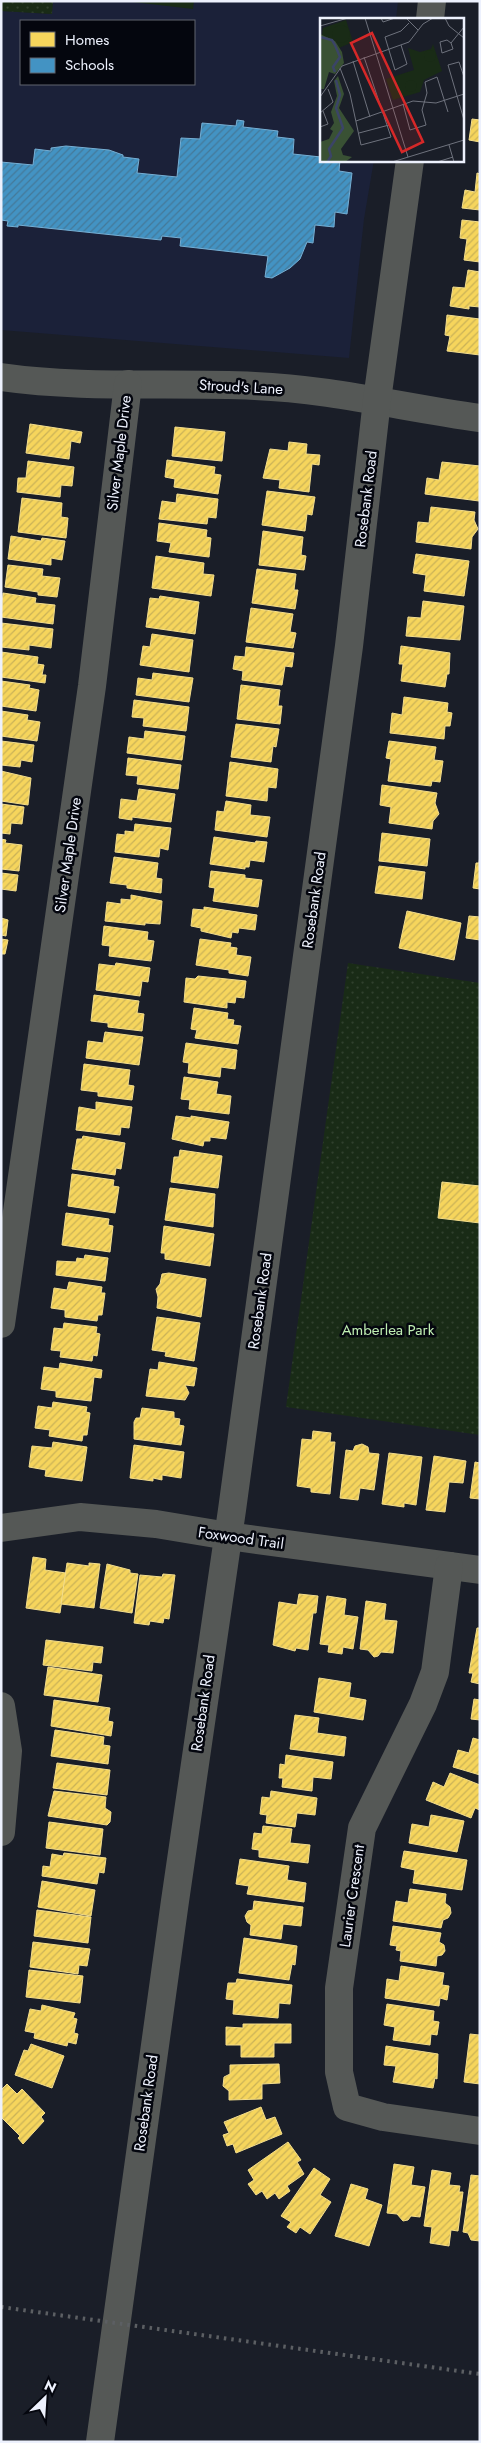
<svg xmlns="http://www.w3.org/2000/svg" width="481" height="2443" font-family="Jost,sans-serif">
	<defs>
		<pattern id="grass-dots" width="8" height="8" patternUnits="userSpaceOnUse" patternTransform="scale(1.25)"><rect width="8" height="8" fill="#192b16"/><path d="M2 2h.1M6 6h.1" fill="none" stroke="#30402d" stroke-width="1.8" stroke-linecap="round"/></pattern>
		<pattern id="homes-hatch" width="6" height="6" patternUnits="userSpaceOnUse" patternTransform="scale(1.25)"><rect width="6" height="6" fill="#f6d55c"/><path d="M-1 1l2-2M0 6l6-6M5 7l2-2" fill="none" stroke="#cab258"/></pattern>
		<pattern id="schools-hatch" width="6" height="6" patternUnits="userSpaceOnUse" patternTransform="scale(1.25)"><rect width="6" height="6" fill="#4393c3"/><path d="M-1 1l2-2M0 6l6-6M5 7l2-2" fill="none" stroke="#447999"/></pattern>
	</defs>
	<rect width="100%" height="100%" fill="#1a1e28"/>
	<!-- built -->
	<path fill="#1b2139" fill-rule="evenodd" d="M53 1H398L396 19H321V160H374L364 219 349 358 1 330V11L51 14ZM21 21H194V84H21Z"/>
	<!-- grass -->
	<g fill="url(#grass-dots)">
		<path d="M1 1H53L52 14 1 11Z"/>
		<path d="M348 963 480 983V1435L286 1407Z"/>
	</g>
	<!-- pitch -->
	<path fill="#192b16" d="M124 1H194L193 9Z"/>
	<!-- homes -->
	<g fill="url(#homes-hatch)" stroke="#f3dd8c">
		<path d="M472 119 480 120V142L469 140Z"/>
		<path d="M477 173 480 174V210L462 208 465 190 475 192Z"/>
		<path d="M462 220 480 222V262L464 260 467 239 460 238Z"/>
		<path d="M468 270 480 272V307L469 306V309L450 306 453 287 465 288Z"/>
		<path d="M447 315 480 319V355L447 351 450 336 445 335Z"/>
		<path d="M30 424 82 432 80 443 71 441 69 459 26 453Z"/>
		<path d="M175 427 225 432 222 461 172 456Z"/>
		<path d="M289 442 307 444 306 454 320 455 319 465 312 464 309 492 279 488 280 480 263 478 270 449 288 451Z"/>
		<path d="M167 460 215 467 214 474 221 475 218 494 174 487 175 479 165 477Z"/>
		<path d="M28 461 74 467 72 486 61 485 60 497 17 492 18 478H26Z"/>
		<path d="M442 462 480 466 479 501 425 494 427 478 439 480Z"/>
		<path d="M267 491 315 497 312 515 307 514 305 531 262 525Z"/>
		<path d="M177 494 218 499 216 518 208 517 207 524 159 519 162 501 176 503Z"/>
		<path d="M22 498 62 503 61 517 68 518 66 538 18 532Z"/>
		<path d="M431 507 475 512 474 520 478 529 472 537 471 549 416 542 418 522 429 523Z"/>
		<path d="M159 523 207 530 206 537 211 538 209 557 169 552 171 543 157 541Z"/>
		<path d="M263 531 303 537 301 555 306 556 304 570 259 565Z"/>
		<path d="M11 536 41 541 42 538 65 541 62 560 51 558V565L8 559Z"/>
		<path d="M416 554 469 561 464 596 424 591 426 575 413 573Z"/>
		<path d="M156 556 204 563 203 574 214 575 211 596 152 588Z"/>
		<path d="M8 565 43 569 42 576 60 578 57 597 38 595V592L5 587Z"/>
		<path d="M257 569 296 574 294 590H298L295 609 252 603Z"/>
		<path d="M3 593 36 598 35 603 55 605 53 624 1 617Z"/>
		<path d="M160 596 199 602 195 634 146 627 150 598 159 599Z"/>
		<path d="M423 601 464 606 460 640 406 636 408 617 421 618Z"/>
		<path d="M251 608 293 614 290 632 296 633 293 648 246 642Z"/>
		<path d="M1 623 53 629 51 648 29 645V650L1 647Z"/>
		<path d="M152 634 193 640 189 672 140 665 143 646 150 647Z"/>
		<path d="M401 646 450 653 449 674H447L445 687 401 681 403 664H399Z"/>
		<path d="M246 647 294 653 292 667 285 666 282 685 242 680 243 671 233 669 235 656 245 657Z"/>
		<path d="M1 652 38 657 37 664 44 665 42 675H46L45 683 1 677Z"/>
		<path d="M153 673 193 678 189 702 136 695 138 678 152 680Z"/>
		<path d="M1 681 30 685 29 688 39 690 36 711 1 706Z"/>
		<path d="M241 685 280 690 278 706H282L280 724 237 719Z"/>
		<path d="M404 697 448 703 447 712 452 713 450 726H445L444 739 390 733 392 713 402 715Z"/>
		<path d="M134 700 189 707 186 731 143 726 144 718 132 717Z"/>
		<path d="M1 711 28 715 27 720 40 722 37 741 1 736Z"/>
		<path d="M236 724 279 729 276 747 273 746 271 762 231 757Z"/>
		<path d="M145 731 185 736 182 760 127 753 129 737 144 739Z"/>
		<path d="M1 741 34 745 32 762 21 760 20 767 1 765Z"/>
		<path d="M389 741 436 747 434 760 443 761 440 782 432 781 431 786 388 781 391 759 386 758Z"/>
		<path d="M128 758 181 765 178 789 137 784 138 776 126 775Z"/>
		<path d="M230 762 278 769 276 788 268 787 267 801 226 796Z"/>
		<path d="M1 771 31 778 28 805 1 801Z"/>
		<path d="M382 785 437 793 435 803 439 814 433 821 432 829 389 823 391 807 380 805Z"/>
		<path d="M139 789 175 794 171 822 132 817V820L119 818 121 799 137 801Z"/>
		<path d="M226 801 251 805 250 815 270 817 267 837 215 830 217 811 224 812Z"/>
		<path d="M1 804 24 807 22 824 11 823 10 834 1 833Z"/>
		<path d="M135 824 171 828 168 850 160 848 159 857 115 852 117 834 125 835V831L134 832Z"/>
		<path d="M382 833 430 839 427 866 379 861Z"/>
		<path d="M214 837 255 843 256 841 267 842 264 862 250 860 249 867H245V869L210 864Z"/>
		<path d="M1 839 6 840 5 843 22 845 19 871 1 869Z"/>
		<path d="M480 855V889L473 888 476 863H479Z"/>
		<path d="M114 857 158 863 156 878 162 879 161 893 127 888V885L110 883Z"/>
		<path d="M379 866 425 872 422 899 375 893Z"/>
		<path d="M211 871 245 875V878L262 880 258 907 213 901 215 888 209 887Z"/>
		<path d="M1 873 18 875 16 891 1 889Z"/>
		<path d="M131 895 162 901 160 924 145 923V925L105 921 107 902 121 904V899L131 900Z"/>
		<path d="M204 907 257 915 255 930 239 928 238 933 232 932 231 938 201 931V928L191 926 193 909 204 910Z"/>
		<path d="M407 911 461 923 454 960 399 948Z"/>
		<path d="M469 916 480 917V940L466 938Z"/>
		<path d="M1 918 8 920 6 936 1 935Z"/>
		<path d="M104 926 148 932 147 940 154 941 151 961 109 956 110 946 102 945Z"/>
		<path d="M1 939 8 940 5 954H1Z"/>
		<path d="M200 939 231 943 230 947 237 948 236 955 251 957 248 976 229 973V970L196 965Z"/>
		<path d="M116 963 150 968 148 982 142 981 140 996 96 990 99 964 115 966Z"/>
		<path d="M198 976 246 981 244 998 236 997 235 1003 227 1002V1008L184 1002 186 978 195 979Z"/>
		<path d="M94 995 139 1001 137 1013 144 1014 142 1031 108 1027V1023L91 1021Z"/>
		<path d="M194 1008 228 1013 227 1019 234 1020 233 1025 241 1026 238 1044 195 1038 197 1030 191 1029Z"/>
		<path d="M105 1032 143 1037 139 1065 86 1058 88 1041 103 1043Z"/>
		<path d="M186 1043 237 1050 235 1069 221 1067 220 1077 188 1073 189 1063 183 1062Z"/>
		<path d="M84 1064 130 1070 128 1085 134 1086 132 1100 98 1096V1092L81 1090Z"/>
		<path d="M184 1077 218 1082 216 1094 231 1096 229 1114 189 1109 190 1100 181 1099Z"/>
		<path d="M96 1102 132 1107 129 1128 121 1127 120 1135 76 1130 79 1107 96 1110Z"/>
		<path d="M176 1116 191 1118V1116L229 1122 226 1139 210 1137V1141H204L203 1146 172 1139Z"/>
		<path d="M83 1136 125 1143 121 1169 116 1168 115 1175 72 1169 77 1139H82Z"/>
		<path d="M180 1150 222 1156 218 1188 171 1182 174 1157H179Z"/>
		<path d="M72 1174 114 1180 113 1186 119 1187 115 1213 68 1206Z"/>
		<path d="M442 1182 480 1186V1223L438 1218Z"/>
		<path d="M170 1188 215 1194 213 1227 165 1220Z"/>
		<path d="M66 1213 109 1219 108 1225 113 1226 110 1252 62 1245Z"/>
		<path d="M164 1226 214 1234 210 1266 165 1259V1253H161Z"/>
		<path d="M85 1255 108 1258 105 1281 56 1275 57 1261 76 1262 77 1258 84 1259Z"/>
		<path d="M169 1273 206 1279 201 1317 157 1308 158 1297 156 1289 160 1284 162 1274Z"/>
		<path d="M69 1282 102 1287 101 1293H105L102 1315H98L97 1321 65 1317V1310L51 1308 54 1288 67 1290Z"/>
		<path d="M157 1317 200 1323 194 1361 165 1356 166 1352 152 1350Z"/>
		<path d="M64 1323 97 1327 96 1333 100 1334 97 1356 93 1355 92 1361 60 1357 61 1351 51 1350 54 1328 63 1329Z"/>
		<path d="M159 1362 197 1368 194 1386 185 1385 189 1393 185 1400 146 1396 150 1369 158 1370Z"/>
		<path d="M60 1363 102 1370 101 1378 94 1377 91 1401 56 1397V1391L41 1389 44 1367 59 1369Z"/>
		<path d="M53 1402 87 1407 86 1412 90 1413 87 1435H83L82 1441 49 1436 50 1430 35 1428 38 1406 52 1408Z"/>
		<path d="M142 1408 174 1412V1418L180 1419 179 1425 184 1426 181 1445 134 1439V1422L136 1418H140Z"/>
		<path d="M313 1431 331 1433 330 1442H335L330 1494 311 1492V1488L297 1486 302 1439 312 1440Z"/>
		<path d="M53 1442 87 1447 82 1481 45 1476 46 1470 29 1467 32 1446 52 1448Z"/>
		<path d="M362 1444 368 1447 369 1453 379 1454 374 1490 360 1488 358 1500 340 1498 346 1450 353 1451 355 1446Z"/>
		<path d="M134 1445 184 1452 181 1478 162 1475V1480L153 1478V1481L130 1478Z"/>
		<path d="M389 1453 422 1457 416 1505 404 1503V1507L382 1504Z"/>
		<path d="M434 1456 466 1461 463 1483 449 1482 445 1512 426 1510Z"/>
		<path d="M475 1462 480 1463V1499L470 1498Z"/>
		<path d="M33 1557 46 1559 45 1570 66 1573 60 1613 26 1608Z"/>
		<path d="M67 1563 89 1566V1563L100 1564 94 1608 61 1604Z"/>
		<path d="M107 1564 130 1570V1573L138 1574 132 1613 100 1608Z"/>
		<path d="M163 1574 175 1575 169 1619 164 1618 163 1623 150 1621 149 1625 134 1623 140 1575 162 1577Z"/>
		<path d="M299 1594 318 1596 316 1613H313L308 1650 296 1648 295 1651 273 1645 279 1602 297 1605Z"/>
		<path d="M327 1596 346 1599 344 1615 358 1617 353 1649 343 1647 342 1654 328 1652 329 1645 320 1644Z"/>
		<path d="M366 1601 386 1604 384 1620 397 1621 393 1653 381 1652 378 1656 374 1657 368 1650 360 1649Z"/>
		<path d="M477 1628H480V1684L471 1682 473 1673H469Z"/>
		<path d="M46 1640 103 1647 101 1663 93 1662 92 1671 43 1665Z"/>
		<path d="M48 1667 102 1675 98 1702 44 1695Z"/>
		<path d="M319 1678 351 1683 349 1697 366 1700 363 1720 314 1712Z"/>
		<path d="M474 1699 480 1700V1720L471 1719Z"/>
		<path d="M54 1700 110 1708 108 1721 113 1722 111 1736 51 1726Z"/>
		<path d="M295 1715 319 1718 317 1733 346 1737 344 1756 290 1749Z"/>
		<path d="M55 1730 104 1737 103 1745 110 1746 108 1764 51 1756Z"/>
		<path d="M473 1738 480 1740V1775L453 1767 458 1750 469 1753Z"/>
		<path d="M286 1755 333 1762 331 1779 313 1777 312 1791 282 1787 283 1778H279L280 1764 285 1765Z"/>
		<path d="M57 1763 110 1770 107 1795 53 1788Z"/>
		<path d="M450 1773 480 1785V1810L475 1808 471 1818 426 1800 433 1782 444 1787Z"/>
		<path d="M54 1791 106 1797 105 1808 111 1812 110 1822 107 1825 48 1816Z"/>
		<path d="M271 1791 317 1798 315 1815 297 1813 295 1827 266 1823 267 1815 260 1814 262 1797 270 1798Z"/>
		<path d="M431 1815 464 1821 457 1852 409 1843 412 1824 429 1827Z"/>
		<path d="M49 1822 103 1829 100 1855 46 1848Z"/>
		<path d="M263 1826 292 1829 290 1843 310 1845 308 1863 259 1857V1850L252 1849 254 1833 262 1834Z"/>
		<path d="M404 1851 467 1860 462 1890 413 1883 415 1870 401 1867Z"/>
		<path d="M64 1853 106 1858 104 1873 99 1872 97 1884 42 1876 43 1866 50 1867 52 1854 63 1856Z"/>
		<path d="M240 1859 289 1866 287 1880 306 1883 304 1902 247 1894 249 1886 236 1884Z"/>
		<path d="M42 1881 95 1890 91 1916 38 1907Z"/>
		<path d="M410 1889 446 1894 445 1903 450 1907 451 1913 448 1918 443 1920 441 1928 393 1921 396 1901 408 1903Z"/>
		<path d="M254 1901 303 1907 301 1926 283 1924 281 1939 250 1935 251 1925 247 1922 245 1916 248 1911 253 1910Z"/>
		<path d="M37 1910 91 1917 88 1943 34 1936Z"/>
		<path d="M393 1926 441 1933 439 1942 444 1945 445 1951 442 1955 437 1956 436 1966 400 1961 401 1951 396 1950 397 1946 390 1945Z"/>
		<path d="M244 1938 297 1946 295 1965 292 1964 289 1980 239 1973Z"/>
		<path d="M33 1942 90 1949 87 1966 79 1965 78 1974 30 1967Z"/>
		<path d="M401 1966 444 1973 442 1985 449 1986 447 2000 440 1998 439 2006 385 1998 387 1979 399 1981Z"/>
		<path d="M29 1970 83 1976 80 2003 26 1997Z"/>
		<path d="M237 1979 292 1985 290 2004 279 2003 278 2018 233 2014 234 2000 226 1999 228 1983H236Z"/>
		<path d="M387 2004 434 2011 433 2021 439 2022 437 2035 431 2034 430 2045 393 2040 395 2027 384 2025Z"/>
		<path d="M42 2005 75 2013 73 2018 77 2019 74 2033 78 2034 76 2044 68 2042 67 2046 34 2038 35 2033 25 2031 30 2009 41 2011Z"/>
		<path d="M243 2024H291V2043H274V2057H241V2045H226V2027L243 2028Z"/>
		<path d="M480 2032V2084L464 2082 470 2034 479 2035Z"/>
		<path d="M31 2044 64 2056 52 2088 15 2075 24 2050 28 2051Z"/>
		<path d="M386 2046 438 2054 437 2079 435 2078 433 2088 393 2082 396 2066 384 2065Z"/>
		<path d="M279 2064 280 2083 262 2084V2099L229 2100V2091L223 2086 224 2077 230 2074V2065Z"/>
		<path d="M7 2084 17 2094 22 2089 45 2113 41 2117 44 2121 23 2144 18 2138 20 2136 1 2117V2090Z"/>
		<path d="M261 2107 266 2120 275 2117 282 2134 236 2153 233 2144 227 2146 223 2135 229 2133 224 2122Z"/>
		<path d="M288 2142 301 2160 297 2162 304 2174 287 2186 290 2191 279 2199 275 2193 267 2199 262 2191 256 2195 248 2184 254 2180 248 2170Z"/>
		<path d="M394 2164 414 2167 411 2185 425 2187 420 2217 411 2216 408 2220 403 2221 397 2214 387 2213Z"/>
		<path d="M314 2168 330 2179 320 2195 331 2202 310 2234 300 2227 296 2233 287 2227 291 2222 281 2216Z"/>
		<path d="M432 2170 451 2173 449 2185 460 2186 459 2192H463L458 2231 451 2230 449 2246 430 2243 432 2227 424 2226Z"/>
		<path d="M471 2175 480 2176V2241L471 2240 468 2233 463 2232Z"/>
		<path d="M351 2184 368 2189 365 2199 382 2205 369 2246 335 2236Z"/>
	</g>
	<!-- schools -->
	<path fill="url(#schools-hatch)" stroke="#76afd4" d="M237 120 244 121 243 127 278 131 277 137 294 139 293 154 321 157V160H340L339 171 352 173 347 214 335 212 334 227 315 225 313 243 307 242 300 259 290 268 272 278 265 277 268 256 180 246 181 238 162 236 161 240 18 225V227L7 226 8 221 1 220V162L33 165 35 149 51 151V148L66 146 109 150 123 155V157L139 159 137 173 177 177 181 138 200 139 202 123 236 126Z"/>
	<g fill="none" stroke-linecap="round" stroke-linejoin="round">
		<!-- minor -->
		<g stroke="#555856" stroke-width="28">
			<path d="M430 19 432 1"/>
			<path d="M1 377C84 389 171 382 255 386 331 389 405 408 480 418"/>
			<path d="M1 1324 92 686 128 384"/>
			<path d="M1 1528 80 1517 156 1524 228 1536 480 1570"/>
			<path d="M449 1566 435 1672 423 1704 362 1828 339 1988V2072L347 2107 383 2117 480 2131"/>
			<path d="M1 1706 8 1751 1 1832"/>
			<path d="M100 2442 175 1901 232 1510 349 646 377 400 410 160"/>
		</g>
		<!-- rail -->
		<path stroke="#5c5f63" stroke-width="4" stroke-dasharray="2.5 5" stroke-linecap="butt" d="M1 2307 480 2374"/>
	</g>
	<g text-anchor="middle" dominant-baseline="central" stroke-width="5" stroke-linejoin="round" paint-order="stroke">
		<!-- street labels -->
		<g font-size="15" fill="#edf1fd" stroke="#04060e">
			<text transform="translate(241 387) rotate(3)">Stroud's Lane</text>
			<text transform="translate(119 453) rotate(-83)">Silver Maple Drive</text>
			<text transform="translate(366 499) rotate(-83)">Rosebank Road</text>
			<text transform="translate(68 855) rotate(-82)">Silver Maple Drive</text>
			<text transform="translate(314 900) rotate(-82)">Rosebank Road</text>
			<text transform="translate(260 1301) rotate(-82)">Rosebank Road</text>
			<text transform="translate(241 1538) rotate(8)">Foxwood Trail</text>
			<text transform="translate(203 1703) rotate(-82)">Rosebank Road</text>
			<text transform="translate(352 1896) rotate(-82)">Laurier Crescent</text>
			<text transform="translate(146 2103) rotate(-82)">Rosebank Road</text>
		</g>
		<!-- park labels -->
		<g font-size="15" fill="#bfeeb2" stroke="#04060e">
			<text x="388" y="1330">Amberlea Park</text>
		</g>
	</g>
	<!-- overview -->
	<g transform="translate(320 18)">
		<rect width="144" height="144" fill="#1a1e28"/>
		<path d="M26 2 33 24 19 30 15 23 2 17 3 10ZM113 26 122 53 104 62 100 74 73 82 66 61 94 52 88 30 100 34 111 31Z" fill="#192b16"/>
		<path d="M0 16 15 23 22 34 24 45 15 56 9 54 4 71H0ZM18 58 24 76 19 90 34 113 21 131 23 137 32 139 25 144H0V124L9 121 13 113 10 111 14 105 11 94 17 78 14 63Z" fill="#395134"/>
		<path d="M12 16a9 9 0 1 1 18 0a9 9 0 1 1-18 0ZM104 38a6 6 0 1 1 12 0a6 6 0 1 1-12 0ZM85 68a6 6 0 1 1 12 0a6 6 0 1 1-12 0Z" fill="#192b16"/>
		<path fill="none" stroke="#3b4467" stroke-width="2.5" d="M0 19 12 22 15 27 20 39 13 49 15 54M8 143 11 138 9 131 23 110 16 90 20 77 16 62"/>
		<path fill="none" stroke="#6e727d" stroke-width="1" d="M45 0 88 139M61 0 63 4 75 0M86 0 98 12M125 0 129 8 144 20M0 8 28 0M131 25 127 22 120 24 122 35 133 31 131 25 144 9M81 27 87 46 75 52 65 19 81 13 89 5M33 43 50 99M20 50 30 76 41 127 71 119 44 39M144 59 139 44 128 47 144 102M0 79 22 48 89 24 103 6 113 0M83 86 90 112 106 107 102 92 107 75 105 64 117 59 128 94M0 95 13 84 8 71M36 103 93 83 116 85 144 76M0 109 8 106 3 93M39 115 69 107M129 127 134 144M72 144 144 122M117 144 133 139"/>
		<path fill="#d62828" fill-opacity="0.15" stroke="#d62828" stroke-width="2.5" d="M52 15 103 124 82 134 31 25Z"/>
		<rect width="144" height="144" fill="none" stroke="#edf1fd" stroke-width="2.5"/>
	</g>
	<!-- border -->
	<rect width="481" height="2443" fill="none" stroke="#edf1fd" stroke-width="5"/>
	<!-- legend -->
	<rect x="20" y="20" width="175" height="65" fill="#04060e" stroke="#61646e"/>
	<rect x="30" y="32" width="25" height="15" fill="#f6d55c" stroke="#61646e"/>
	<text x="65" y="45" font-size="15" fill="#edf1fd">Homes</text>
	<rect x="30" y="58" width="25" height="15" fill="#4393c3" stroke="#61646e"/>
	<text x="65" y="70" font-size="15" fill="#edf1fd">Schools</text>
	<!-- north arrow -->
	<g transform="translate(45 2398) rotate(25)" stroke="#04060e" stroke-width="4" paint-order="stroke">
	<path d="M0-4L9 19L0 12L-9 19Z" fill="#edf1fd"/>
	<text y="-8" font-size="14" font-weight="bold" text-anchor="middle" fill="#edf1fd">N</text>
	</g>
</svg>
